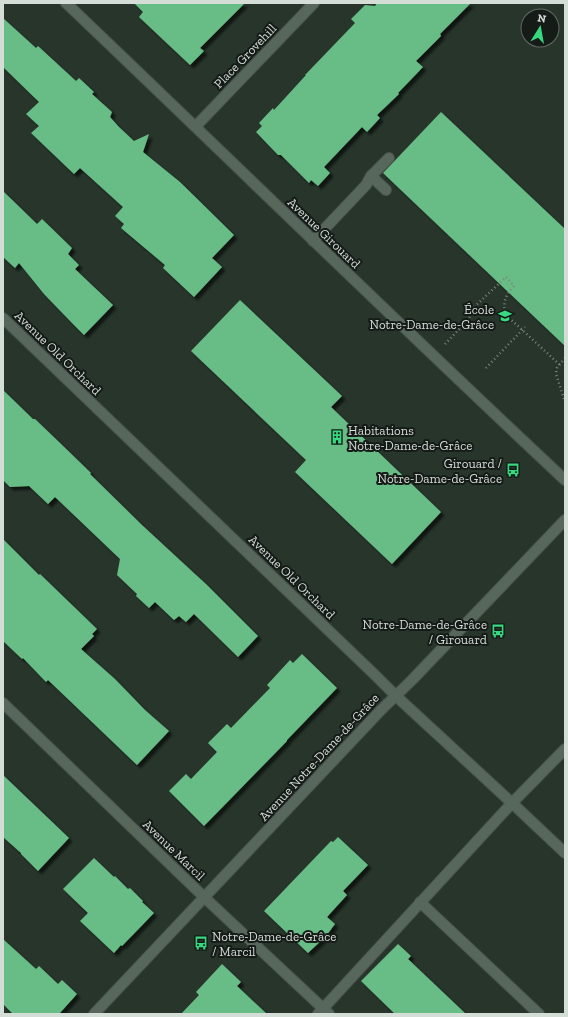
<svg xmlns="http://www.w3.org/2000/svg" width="568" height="1017" font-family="'Zilla Slab',serif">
	<defs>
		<filter id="shadow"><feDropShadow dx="3.5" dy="3.5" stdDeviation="1" flood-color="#0009"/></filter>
	</defs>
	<rect width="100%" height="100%" fill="#27352b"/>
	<!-- building -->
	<g fill="#68bc85" filter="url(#shadow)">
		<path d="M134 3H245L200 48 204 51 190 65 139 17 143 12Z"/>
		<path d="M377 3H471L440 34 441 36 416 61 423 67 398 93 399 94 377 115 380 118 367 132 362 127 324 167 330 173 318 186 311 180 309 183 281 155H278L256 132 262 126 259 123 273 108 274 110 306 75H305L355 23 351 19 365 5 375 6Z"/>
		<path d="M3 18 36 48 38 46 76 81 79 78 94 92 92 94 112 112 110 117 119 127 134 141 149 134 143 152 180 182 234 235 212 258 222 267 194 297 163 268 165 265 121 228 124 224 115 216 123 207 80 168 74 174 31 133 39 126 26 114 39 102 3 67Z"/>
		<path d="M441 112 565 229V346L383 173Z"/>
		<path d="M3 191 37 224 42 219 72 248 68 254 79 265 75 269 113 305 84 335 72 323 44 294 19 263 15 268 3 257Z"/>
		<path d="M240 300 342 396 331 407 441 512 392 564 295 472 306 460 191 351Z"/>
		<path d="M3 390 33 419H35L58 441 91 473 90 474 142 525 195 574 206 584 258 636 238 657 194 614 186 622 179 616 174 620 155 602 149 608 136 596 137 594 117 575 120 559 55 497 48 504 29 486 10 487 3 480Z"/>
		<path d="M3 539 39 575 40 574 97 629 92 634 94 636 81 649 115 679 145 710 169 731 137 765 48 680 46 682 23 658 22 659 3 641Z"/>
		<path d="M302 654 337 688 287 740V741L204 826 169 791 186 774 191 779 217 752 208 743 227 724 231 728 270 688 267 685 290 660 293 663Z"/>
		<path d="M3 775 69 838 38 871 21 854V853L3 837Z"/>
		<path d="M338 837 368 865 343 891 347 895 327 917 335 924 326 936 308 953 264 911 331 841 333 842Z"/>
		<path d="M94 858 114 877 115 876 128 889 130 888 143 901 142 902 154 913 122 946 121 945 114 953 80 921 88 913 63 889Z"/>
		<path d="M3 939 36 969 39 966 58 984 62 980 77 994 59 1014H13L3 1004Z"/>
		<path d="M398 944 411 956 408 959 466 1014H395L361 981Z"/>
		<path d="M222 964 241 982 237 986 267 1014H181L199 995 196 992Z"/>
	</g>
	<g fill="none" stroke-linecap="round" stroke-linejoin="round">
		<!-- service casing -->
		<g stroke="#47524b" stroke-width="12">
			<g id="service">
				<path d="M371 176 386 190"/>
				<path d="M313 241 366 185 371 176 389 158"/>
				<path d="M420 902 539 1014"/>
				<path d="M318 1014 512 803 565 749"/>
			</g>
		</g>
		<!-- minor casing -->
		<g stroke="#47524b" stroke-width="12">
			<g id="minor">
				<path d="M196 126 314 3"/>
				<path d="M3 318 375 675 396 696 512 803 565 853"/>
				<path d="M3 703 205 898 329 1014"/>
				<path d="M94 1014 381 710 412 680 565 520"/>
			</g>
		</g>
		<!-- tertiary casing -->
		<g stroke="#47524b" stroke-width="12">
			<path id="tertiary" d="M66 3C233 162 397 323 565 480"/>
		</g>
		<!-- path -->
		<g stroke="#7b867e" stroke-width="2.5" stroke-dasharray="1 3" stroke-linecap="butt">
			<path d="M445 344 469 319 472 309 506 277 514 286C505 295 503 302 505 314L560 365"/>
			<path d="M565 358 557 368 556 374 565 402"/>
			<path d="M486 368 525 327"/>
		</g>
		<!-- service -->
		<use href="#service" stroke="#58675c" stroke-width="10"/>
		<!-- minor -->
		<use href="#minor" stroke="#58675c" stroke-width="10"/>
		<!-- tertiary -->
		<use href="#tertiary" stroke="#58675c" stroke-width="10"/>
	</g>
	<!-- icons -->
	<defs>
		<g id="school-bare" transform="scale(1.08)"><path d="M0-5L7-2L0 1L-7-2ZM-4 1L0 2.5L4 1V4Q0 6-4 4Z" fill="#38d880" stroke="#151b16" stroke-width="2.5" paint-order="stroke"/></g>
		<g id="building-bare" transform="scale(1.08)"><path d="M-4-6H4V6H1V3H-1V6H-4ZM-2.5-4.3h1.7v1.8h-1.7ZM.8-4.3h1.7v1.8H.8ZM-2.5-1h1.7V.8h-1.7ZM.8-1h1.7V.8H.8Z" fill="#38d880" stroke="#151b16" stroke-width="2.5" paint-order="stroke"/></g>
		<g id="bus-bare" transform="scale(1.08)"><path d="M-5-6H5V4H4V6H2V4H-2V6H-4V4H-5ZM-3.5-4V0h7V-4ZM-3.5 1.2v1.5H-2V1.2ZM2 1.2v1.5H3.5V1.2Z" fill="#38d880" stroke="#151b16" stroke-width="2.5" paint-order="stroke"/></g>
	</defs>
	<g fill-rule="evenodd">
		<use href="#school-bare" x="505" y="316"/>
		<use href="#building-bare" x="337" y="437"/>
		<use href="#bus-bare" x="513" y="470"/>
		<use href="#bus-bare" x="498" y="631"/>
		<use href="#bus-bare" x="201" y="943"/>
	</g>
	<g text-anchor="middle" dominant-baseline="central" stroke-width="4" stroke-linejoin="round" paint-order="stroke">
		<!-- street labels -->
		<g font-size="13" fill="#d5ddd7" stroke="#151b16">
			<text transform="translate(245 56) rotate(-46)">Place Grovehill</text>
			<text transform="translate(324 233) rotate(44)">Avenue Girouard</text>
			<text transform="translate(58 353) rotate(44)">Avenue Old Orchard</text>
			<text transform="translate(292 577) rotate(44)">Avenue Old Orchard</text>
			<text transform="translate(319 757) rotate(-47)">Avenue Notre-Dame-de-Grâce</text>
			<text transform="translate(174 850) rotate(44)">Avenue Marcil</text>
		</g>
		<!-- poi labels -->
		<g font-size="13" fill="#d5ddd7" stroke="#151b16" text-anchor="end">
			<text x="494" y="309">École<tspan x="494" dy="15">Notre-Dame-de-Grâce</tspan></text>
			<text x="348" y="430" text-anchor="start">Habitations<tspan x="348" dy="15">Notre-Dame-de-Grâce</tspan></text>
			<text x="502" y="463">Girouard /<tspan x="502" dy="15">Notre-Dame-de-Grâce</tspan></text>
			<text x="487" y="624">Notre-Dame-de-Grâce<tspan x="487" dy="15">/ Girouard</tspan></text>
			<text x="212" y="936" text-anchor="start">Notre-Dame-de-Grâce<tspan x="212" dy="15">/ Marcil</tspan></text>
		</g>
	</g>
	<!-- border -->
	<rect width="568" height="1017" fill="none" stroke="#d5ddd7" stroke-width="8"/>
	<!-- north arrow -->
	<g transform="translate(540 28) rotate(11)"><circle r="19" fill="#151b16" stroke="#626963"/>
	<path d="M0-3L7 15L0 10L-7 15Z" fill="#38d880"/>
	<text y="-6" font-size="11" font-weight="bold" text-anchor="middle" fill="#d5ddd7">N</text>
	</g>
</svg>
